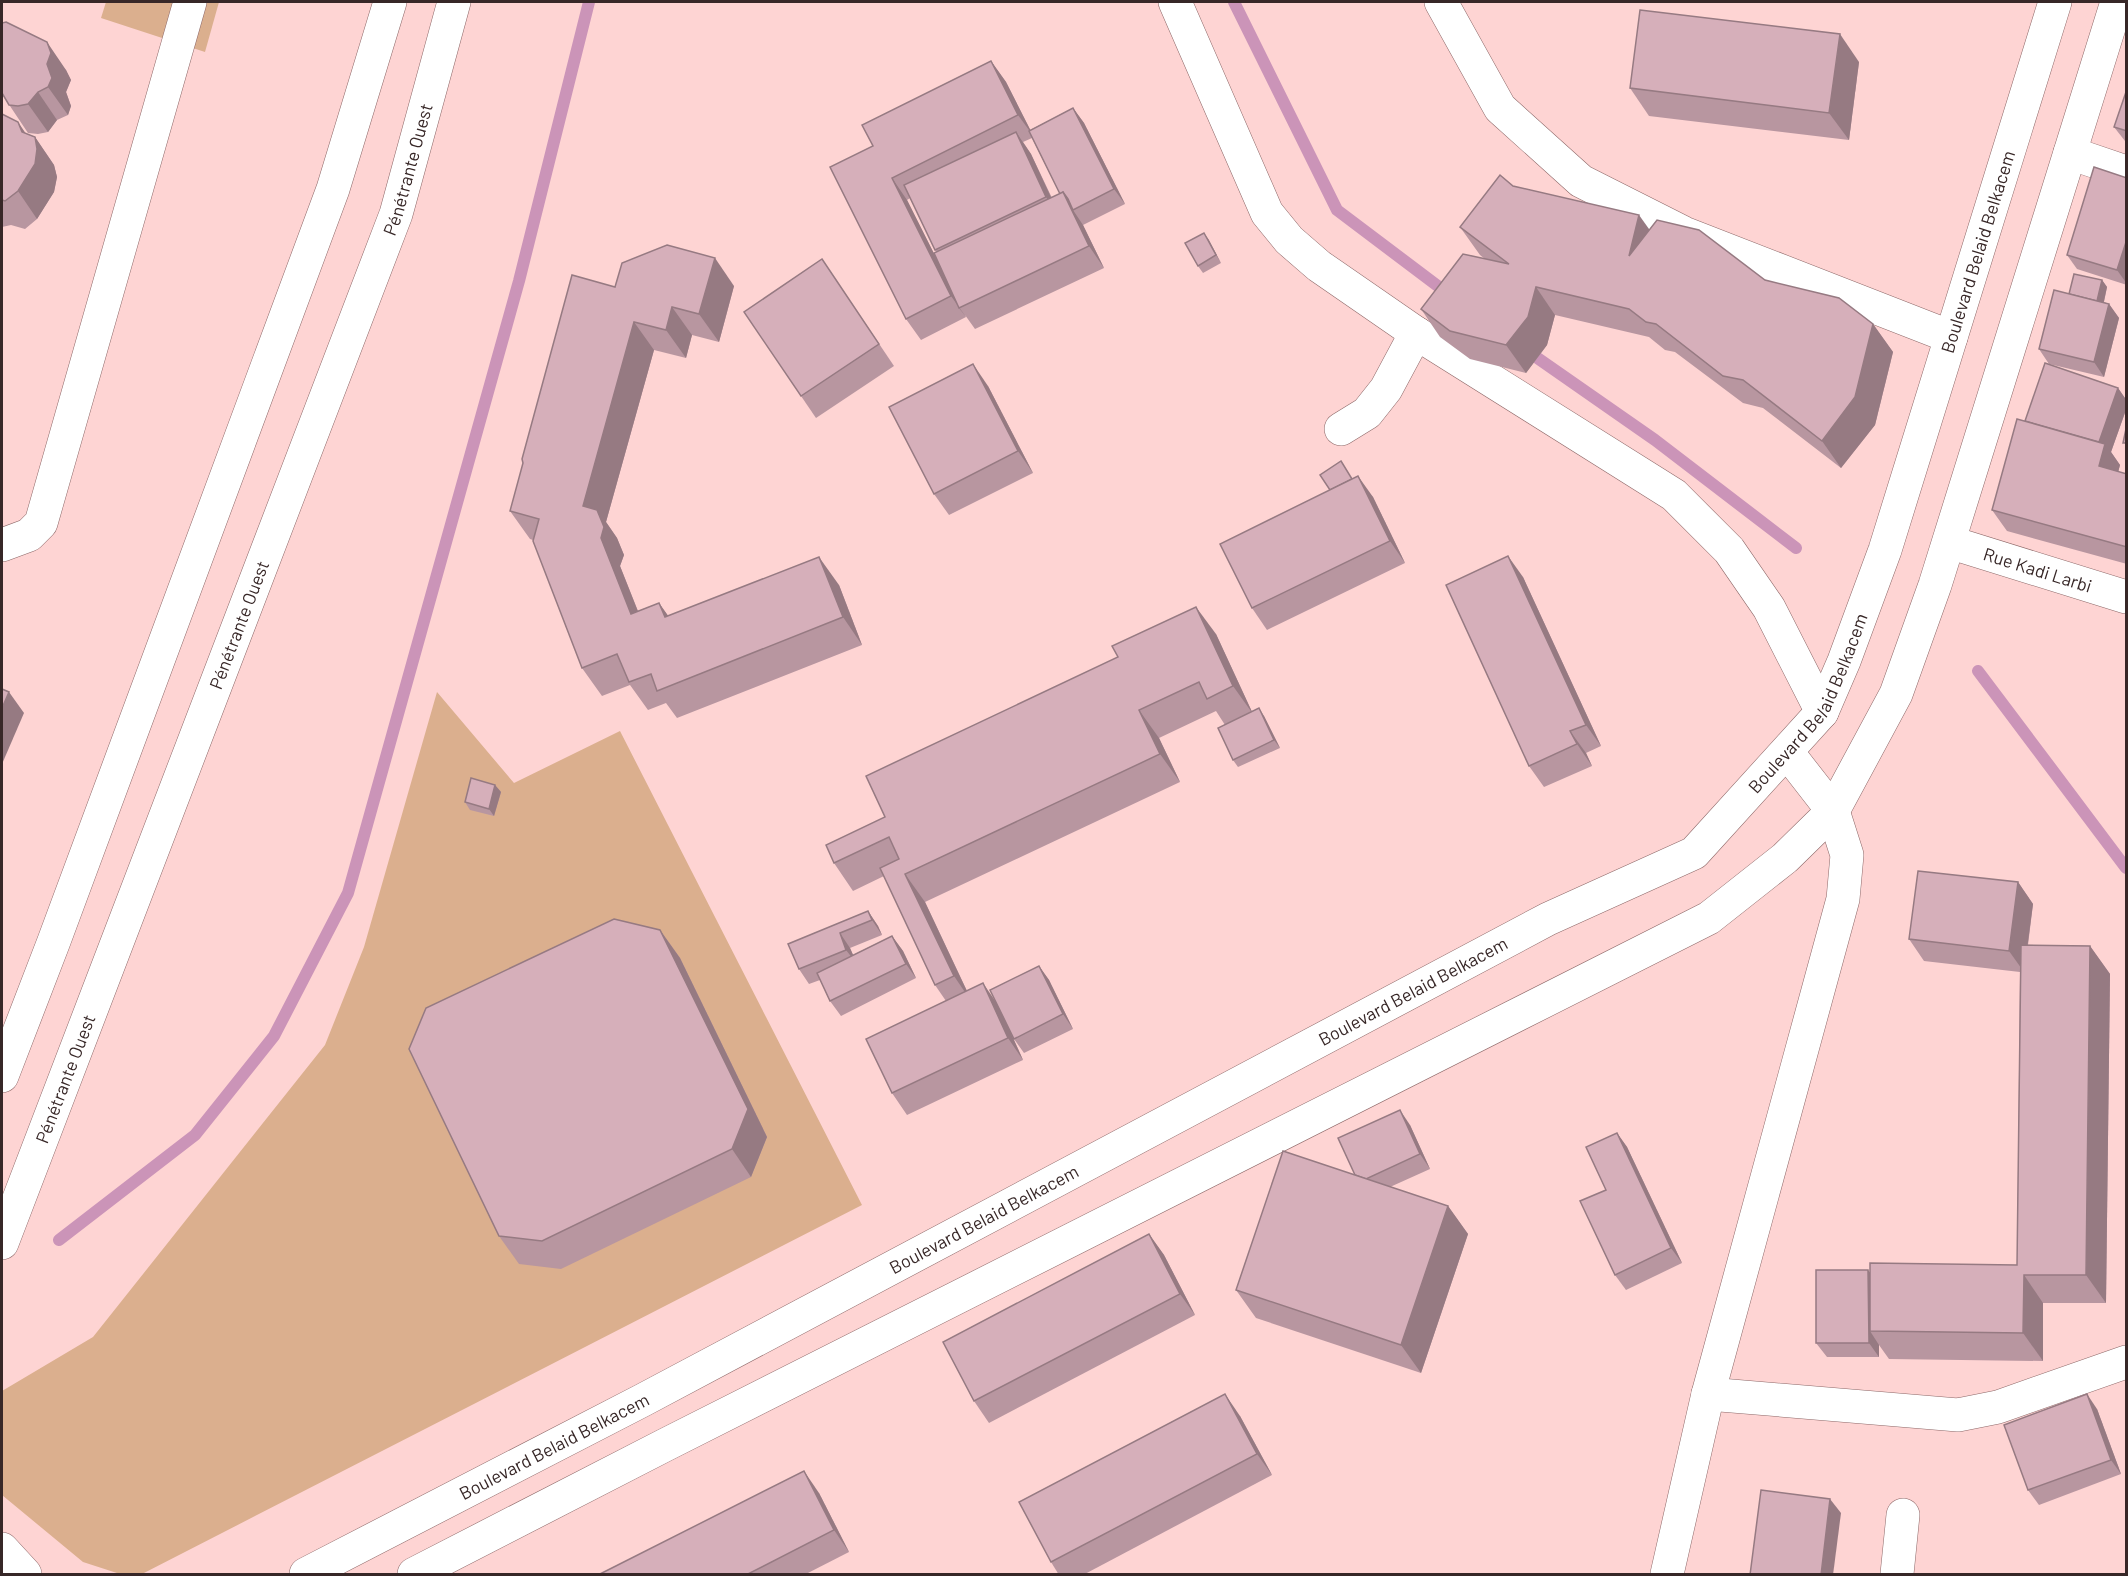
<svg xmlns="http://www.w3.org/2000/svg" width="2128" height="1576" font-family="Barlow,sans-serif">
	<rect width="100%" height="100%" fill="#fed4d3"/>
	<!-- green -->
	<g fill="#dbaf8e">
		<path d="M106 2H219L205 52 101 18Z"/>
		<path d="M437 692 514 783 620 731 862 1205 142 1574H120L83 1562 2 1495V1391L93 1337 325 1045 364 947Z"/>
	</g>
	<g fill="none" stroke-linecap="round" stroke-linejoin="round">
		<!-- stream -->
		<g stroke="#cb94b8" stroke-width="12">
			<path d="M1234 2 1337 210 1451 296"/>
			<path d="M1523 348 1655 440 1796 548"/>
			<path d="M1978 671 2126 868"/>
			<path d="M59 1240 195 1135 274 1036 348 893 519 281 589 2"/>
		</g>
		<!-- minor casing -->
		<g stroke="#8d6868" stroke-width="34">
			<g id="minor">
				<path d="M1175 2 1267 213 1289 240 1319 266 1416 333 1674 495 1729 550 1769 608 1822 712"/>
				<path d="M1441 2 1500 108 1581 181 1684 233 1951 337"/>
				<path d="M2070 153 2126 172"/>
				<path d="M1341 429 1367 413 1386 389 1416 333"/>
				<path id="s1" d="M1949 542 2126 597"/>
				<path d="M2 545 29 535 41 523 190 2"/>
				<path d="M1708 1394 1958 1415 1998 1407 2126 1362"/>
				<path d="M1667 1574 1708 1394 1843 899 1847 855 1833 811 1787 752"/>
				<path d="M1897 1574 1903 1515"/>
			</g>
		</g>
		<!-- major casing -->
		<g stroke="#8d6868" stroke-width="34">
			<g id="major">
				<path id="s2" d="M306 1574 643 1400 1548 919 1694 853 1822 712 1844 661 1885 550 2055 2"/>
				<path d="M414 1574 665 1445 1709 918 1785 858 1833 811 1896 694 1935 585 2117 2"/>
			</g>
		</g>
		<!-- highway casing -->
		<g stroke="#8d6868" stroke-width="34">
			<g id="highway">
				<path d="M2 1076 54 941 333 189 390 2"/>
				<path id="s3" d="M2 1243 396 214 454 2"/>
				<path d="M2 1549 25 1574"/>
			</g>
		</g>
		<!-- minor -->
		<use href="#minor" stroke="#fff" stroke-width="33"/>
		<!-- major -->
		<use href="#major" stroke="#fff" stroke-width="33"/>
		<!-- highway -->
		<use href="#highway" stroke="#fff" stroke-width="33"/>
	</g>
	<!-- wall -->
	<g fill="#b896a0" fill-rule="evenodd">
		<path d="M2 23 66 70 71 80 66 92 71 106 68 115 57 120 48 132 38 134 28 133 2 94Z"/>
		<path d="M991 61 1006 82 1030 130 1073 108 1084 123 1125 204 1083 225 1104 268 975 329 965 315 966 317 921 340 906 319 873 146ZM1032 138 1060 194 1052 198 1031 154 1023 142ZM910 198 936 252 941 268 907 200Z"/>
		<path d="M1859 62 1849 140 1649 116 1630 88Z"/>
		<path d="M2127 89V142L2125 141 2114 127Z"/>
		<path d="M2 114 25 133 35 137 54 165 57 177 54 192 37 219 25 229 11 225 2 227Z"/>
		<path d="M2127 178V285L2077 269 2067 255Z"/>
		<path d="M1513 186 1649 230 1765 280 1873 324 1893 352 1875 425 1841 468 1763 408 1743 403 1675 352 1665 350 1649 337 1555 315 1547 345 1526 373 1470 359 1440 337 1421 309 1485 259 1480 255 1460 227Z"/>
		<path d="M1204 233 1221 263 1203 273 1198 266Z"/>
		<path d="M822 259 894 366 816 418 801 396Z"/>
		<path d="M2102 280 2107 287 2104 302 2109 304 2119 318 2104 377 2049 364 2039 349 2069 294Z"/>
		<path d="M734 286 719 342 692 335 686 358 654 350 606 522 617 538 624 555 620 566 638 611 659 603 668 616 839 585 862 645 677 718 666 703 648 710 630 685 602 696 582 668 533 540 530 539 510 511 615 287Z"/>
		<path d="M988 386 1033 473 949 515 934 494Z"/>
		<path d="M2118 388 2127 401V407L2111 452 2120 465 2118 472 2127 474V564L2007 531 1992 510Z"/>
		<path d="M1353 479 1373 497 1405 563 1267 630 1252 608Z"/>
		<path d="M1523 577 1601 746 1586 753 1592 766 1544 787 1529 766Z"/>
		<path d="M1216 634 1252 712 1264 716 1280 748 1238 767 1233 760 1225 725 1216 711 1159 738 1180 782 925 902 967 991 997 1004 1039 966 1049 980 1073 1029 1024 1053 1014 1039 1002 1013 1023 1060 907 1115 892 1093 946 1001 935 985 884 876 853 891 834 863 885 817Z"/>
		<path d="M495 785 501 792 494 816 470 810 465 802Z"/>
		<path d="M2018 882 2033 904 2028 945 2090 946 2110 974 2106 1303H2043V1361L1889 1359 1879 1345V1357H1827L1816 1343 1870 1272 2017 1265 2020 972 1924 961 1909 939Z"/>
		<path d="M868 911 878 926 882 935 850 948 853 955 892 936 903 951 916 978 841 1016 830 1001 820 980 809 984 799 969 788 944Z"/>
		<path d="M660 930 680 958 767 1137 751 1177 561 1269 519 1264 499 1236Z"/>
		<path d="M1410 1125 1430 1169 1390 1187 1448 1206 1468 1234 1421 1373 1256 1318 1236 1290 1355 1175Z"/>
		<path d="M1617 1133 1627 1147 1682 1263 1626 1290 1615 1275 1606 1190Z"/>
		<path d="M1149 1234 1164 1255 1195 1315 989 1423 974 1401Z"/>
		<path d="M2097 1409 2121 1474 2039 1505 2028 1490Z"/>
		<path d="M1240 1416 1272 1475 1083 1575H1059L1051 1562Z"/>
		<path d="M819 1493 849 1552 804 1575H598Z"/>
	</g>
	<!-- shaded-wall -->
	<g fill="#967a82">
		<path d="M1840 34 1859 62 1849 140 1829 113Z"/>
		<path d="M47 42 66 70 71 80 66 92 71 106 68 115 48 87Z"/>
		<path d="M991 61 1006 82 1034 137 1018 115Z"/>
		<path d="M38 92 57 120 48 132 28 104Z"/>
		<path d="M1073 108 1084 123 1125 204 1114 189Z"/>
		<path d="M18 122 37 150 35 137 54 165 57 177 54 192 37 219 18 191 22 132Z"/>
		<path d="M1016 132 1031 154 1061 219 1046 197Z"/>
		<path d="M892 178 907 200 961 307 959 308 966 317 951 296Z"/>
		<path d="M1063 192 1075 209 1073 210 1083 225 1104 268 1089 246Z"/>
		<path d="M1639 215 1659 243 1629 256Z"/>
		<path d="M1204 233 1209 240 1221 263 1216 255Z"/>
		<path d="M2127 239V284L2117 270Z"/>
		<path d="M715 258 734 286 719 342 699 314Z"/>
		<path d="M2102 280 2107 287 2102 310 2097 302Z"/>
		<path d="M1536 287 1555 315 1547 345 1526 373 1506 345Z"/>
		<path d="M2109 304 2119 318 2104 377 2094 362Z"/>
		<path d="M672 307 692 335 686 358 666 330Z"/>
		<path d="M634 322 654 350 606 522 617 538 624 555 620 566 650 642 631 614 583 506Z"/>
		<path d="M1873 324 1893 352 1875 425 1841 468 1822 441Z"/>
		<path d="M973 364 988 386 1033 473 1018 451Z"/>
		<path d="M2118 388 2127 401V407L2111 452 2120 465 2114 488 2099 466 2097 446Z"/>
		<path d="M1358 476 1373 497 1405 563 1390 541Z"/>
		<path d="M1508 556 1523 577 1601 746 1586 725Z"/>
		<path d="M819 557 839 585 862 645 843 617Z"/>
		<path d="M659 603 679 631 665 617Z"/>
		<path d="M1196 607 1216 634 1253 714 1233 686Z"/>
		<path d="M9 692 24 713 2 764V708Z"/>
		<path d="M1259 708 1264 716 1280 748 1274 740Z"/>
		<path d="M1139 710 1159 738 1180 782 1160 754Z"/>
		<path d="M1570 731 1586 753 1592 766 1577 744Z"/>
		<path d="M495 785 501 792 494 816 489 809Z"/>
		<path d="M905 874 925 902 973 1004 954 976Z"/>
		<path d="M2018 882 2033 904 2024 972 2009 951Z"/>
		<path d="M868 911 878 926 882 935 872 920Z"/>
		<path d="M660 930 680 958 767 1137 751 1177 732 1149Z"/>
		<path d="M840 933 850 948 857 964 846 950Z"/>
		<path d="M892 936 903 951 916 978 906 964Z"/>
		<path d="M2090 946 2110 974 2106 1303 2086 1275Z"/>
		<path d="M1039 966 1049 980 1073 1029 1063 1014Z"/>
		<path d="M983 983 998 1005 1023 1060 1008 1038Z"/>
		<path d="M1400 1110 1410 1125 1430 1169 1420 1154Z"/>
		<path d="M1617 1133 1627 1147 1682 1263 1671 1248Z"/>
		<path d="M1448 1206 1468 1234 1421 1373 1401 1345Z"/>
		<path d="M1149 1234 1164 1255 1195 1315 1180 1294Z"/>
		<path d="M1868 1270 1879 1284 1870 1331 1879 1345V1357L1869 1343Z"/>
		<path d="M2024 1275 2043 1303V1361L2023 1333Z"/>
		<path d="M1225 1394 1240 1416 1272 1475 1257 1454Z"/>
		<path d="M2087 1394 2097 1409 2121 1474 2111 1460Z"/>
		<path d="M804 1471 819 1493 849 1552 834 1530Z"/>
		<path d="M1830 1499 1841 1513 1833 1575H1821Z"/>
	</g>
	<!-- building -->
	<g fill="#d6afba" stroke="#967a82" stroke-width="1.5">
		<path d="M1640 10 1840 34 1829 113 1630 88Z"/>
		<path d="M6 22 47 42 51 53 47 64 52 78 48 87 38 92 28 104 18 106 9 105 2 93V23Z"/>
		<path d="M991 61 1018 115 892 178 951 296 906 319 830 167 873 146 862 125Z"/>
		<path d="M2127 89V131L2114 127Z"/>
		<path d="M1073 108 1114 189 1073 210 1068 199 1063 192 1060 194 1029 131Z"/>
		<path d="M2 114 18 122 22 132 35 137 37 149 35 164 18 191 5 201 2 200Z"/>
		<path d="M1016 132 1046 197 935 250 904 185Z"/>
		<path d="M2094 167 2127 178V239L2117 270 2067 255Z"/>
		<path d="M1500 175 1513 186 1639 215 1629 256 1657 220 1699 230 1765 280 1839 298 1873 324 1855 397 1822 441 1743 380 1723 376 1656 324 1646 322 1629 309 1536 287 1528 317 1506 345 1450 331 1421 309 1463 254 1509 264 1460 227Z"/>
		<path d="M1063 192 1089 246 959 308 934 253Z"/>
		<path d="M1204 233 1216 255 1198 266 1185 243Z"/>
		<path d="M667 245 715 258 699 314 672 307 666 330 634 322 583 506 597 510 604 527 601 538 631 614 659 603 665 617 819 557 843 617 657 691 651 674 629 682 617 654 582 668 533 541 539 519 510 511 523 463 522 459 572 275 615 287 622 263Z"/>
		<path d="M822 259 879 344 801 396 744 312Z"/>
		<path d="M2074 274 2102 280 2097 301 2069 294Z"/>
		<path d="M2054 290 2109 304 2094 362 2039 349Z"/>
		<path d="M2126 322 2127 356H2126Z"/>
		<path d="M2045 363 2118 388 2099 442 2025 421Z"/>
		<path d="M973 364 1018 451 934 494 889 407Z"/>
		<path d="M2017 419 2105 444 2099 466 2127 474V547L1992 510Z"/>
		<path d="M2127 424V443H2123Z"/>
		<path d="M1341 461 1352 479 1330 490 1320 475Z"/>
		<path d="M1358 476 1390 541 1252 608 1220 544Z"/>
		<path d="M1508 556 1586 725 1570 731 1577 744 1529 766 1446 585Z"/>
		<path d="M1196 607 1233 686 1207 699 1199 682 1139 710 1160 754 905 874 954 976 935 985 880 868 899 859 889 837 834 863 826 845 885 817 866 776 1118 657 1112 646Z"/>
		<path d="M2 689 9 692 2 708Z"/>
		<path d="M1259 708 1274 740 1233 760 1218 728Z"/>
		<path d="M471 778 495 785 489 809 465 802Z"/>
		<path d="M1918 871 2018 882 2009 951 1909 939Z"/>
		<path d="M868 911 872 920 840 933 846 950 799 969 788 944Z"/>
		<path d="M614 919 660 930 748 1109 732 1149 542 1241 499 1236 409 1049 426 1008Z"/>
		<path d="M892 936 906 964 830 1001 817 973Z"/>
		<path d="M2021 945 2090 946 2086 1275H2024L2023 1333 1870 1331V1263L2017 1265Z"/>
		<path d="M1039 966 1063 1014 1014 1039 990 990Z"/>
		<path d="M983 983 1008 1038 892 1093 866 1039Z"/>
		<path d="M1400 1110 1420 1154 1366 1179 1355 1175 1338 1138Z"/>
		<path d="M1617 1133 1671 1248 1615 1275 1580 1201 1606 1190 1586 1147Z"/>
		<path d="M1283 1151 1448 1206 1401 1345 1236 1290Z"/>
		<path d="M1149 1234 1180 1294 974 1401 943 1342Z"/>
		<path d="M1816 1270H1868L1869 1343H1816Z"/>
		<path d="M1225 1394 1257 1454 1051 1562 1019 1502Z"/>
		<path d="M2087 1394 2111 1460 2028 1490 2004 1425Z"/>
		<path d="M804 1471 834 1530 746 1575H598Z"/>
		<path d="M1761 1490 1830 1499 1821 1575H1750Z"/>
	</g>
	<g text-anchor="middle" dominant-baseline="central" stroke-width="5" stroke-linejoin="round" paint-order="stroke">
		<!-- street labels -->
		<g font-size="18" fill="#372727" stroke="#fff">
			<text stroke="none"><textPath href="#s3" startOffset="1148">Pénétrante Ouest</textPath></text>
			<text stroke="none"><textPath href="#s2" startOffset="2241">Boulevard Belaid Belkacem</textPath></text>
			<text stroke="none"><textPath href="#s1" startOffset="93">Rue Kadi Larbi</textPath></text>
			<text stroke="none"><textPath href="#s3" startOffset="662">Pénétrante Ouest</textPath></text>
			<text stroke="none"><textPath href="#s2" startOffset="1755">Boulevard Belaid Belkacem</textPath></text>
			<text stroke="none"><textPath href="#s2" startOffset="1251">Boulevard Belaid Belkacem</textPath></text>
			<text stroke="none"><textPath href="#s3" startOffset="176">Pénétrante Ouest</textPath></text>
			<text stroke="none"><textPath href="#s2" startOffset="765">Boulevard Belaid Belkacem</textPath></text>
			<text stroke="none"><textPath href="#s2" startOffset="279">Boulevard Belaid Belkacem</textPath></text>
		</g>
	</g>
	<!-- border -->
	<rect width="2128" height="1576" fill="none" stroke="#372727" stroke-width="6"/>
</svg>
